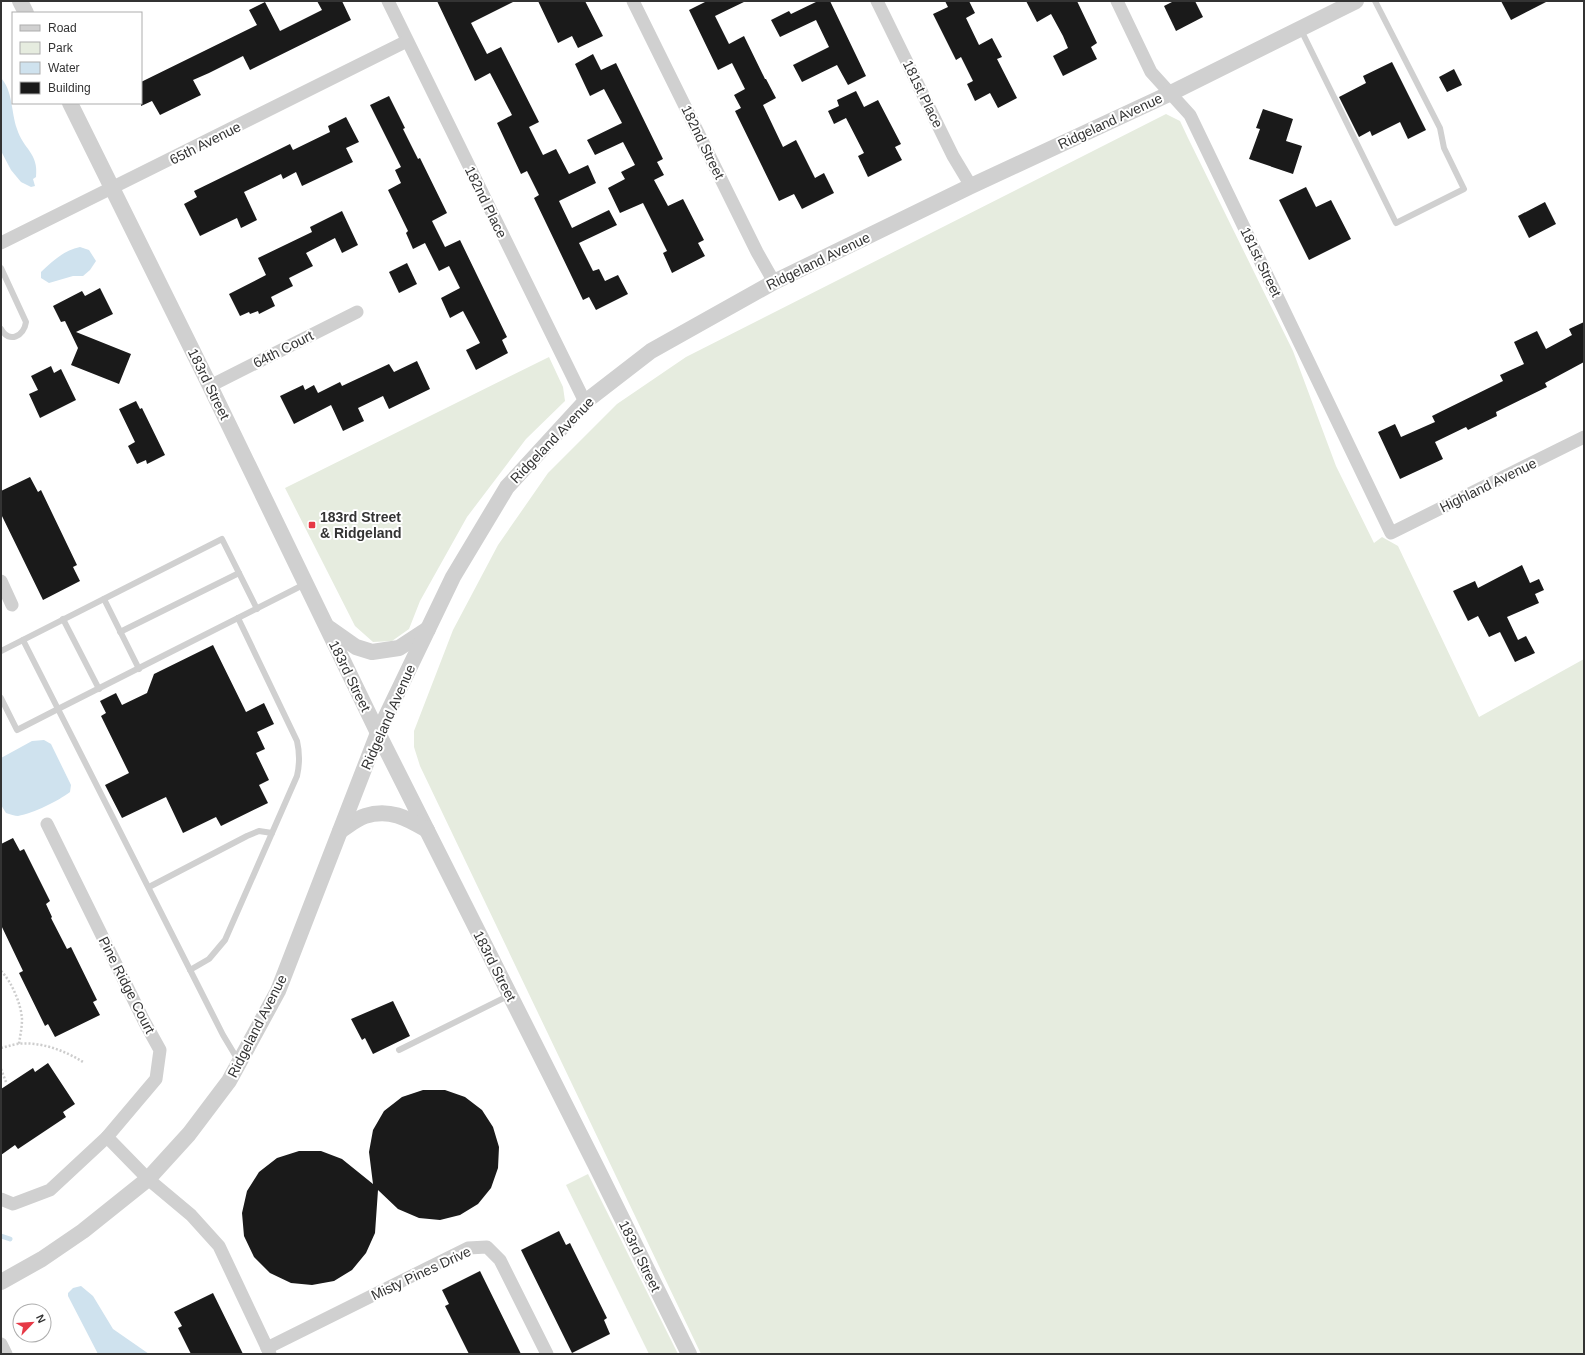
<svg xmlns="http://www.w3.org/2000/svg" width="1585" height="1355" font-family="Arial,sans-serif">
	<rect width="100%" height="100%" fill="#fff"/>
	<!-- green -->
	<g fill="#e6ecdf">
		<path d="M1166 114 1180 121 1188 138 1293 351 1336 466 1374 543 1382 537 1398 546 1479 717 1584 659V1354H701L420 766 414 747V731L453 630 498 545 548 473 617 404 686 357Z"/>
		<path d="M549 357 563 387 565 401 526 439 467 517 420 601 409 629 392 641 373 642 355 626 285 488Z"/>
		<path d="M588 1174 678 1354H649L566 1185Z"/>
	</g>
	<!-- water -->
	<g fill="#cfe2ee">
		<path d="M1 78C13 91 11 112 17 129 23 149 39 153 36 177L33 179 35 186 31 187 21 182 11 170 1 151Z"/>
		<path d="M80 247 89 250 96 261 90 270 83 276H73L49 283 41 278V272C53 261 64 250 80 247Z"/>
		<path d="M44 740 51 744 71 785 70 792C58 801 34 813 18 816 15 816 10 814 6 813L1 805V758L32 741Z"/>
		<path d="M81 1286 93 1296 113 1329 149 1354H98L68 1296V1293L73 1288Z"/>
	</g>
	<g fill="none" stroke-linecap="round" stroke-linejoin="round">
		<!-- stream -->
		<path stroke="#cfe2ee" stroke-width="5" d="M1 1236 10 1239"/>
	</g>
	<!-- building -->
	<g fill="#1a1a1a">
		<path d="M317 1H342L351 20 250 70 243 56 209 73 193 80 201 95 160 115 152 101 141 106V82L257 25 249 10 265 2 280 31 322 10Z"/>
		<path d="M437 1H515L471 23 487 54 501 47 539 122 529 127 543 155 556 149 569 174 588 165 596 183 559 201 572 228 609 210 617 225 579 243 593 271 599 269 605 281 618 275 628 294 596 310 589 297 583 300 534 198 539 195 527 171 521 174 497 123 512 115 490 73 475 81Z"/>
		<path d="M538 1H585L603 36 578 48 572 36 558 43Z"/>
		<path d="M707 1H746L715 16 729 44 744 36 765 79H766L776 98 763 105 783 147 796 140 815 178 824 173 834 193 802 209 794 194 779 201 735 111 741 108 734 95 745 89 732 63 718 70 689 10Z"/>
		<path d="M818 1H830L866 76 848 85 837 65 802 82 793 65 829 47 816 20 780 37 771 20 789 11 791 14Z"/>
		<path d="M945 1H969L975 13 966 18 979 45 992 38 1002 57 997 59 1017 98 998 108 990 93 975 101 967 84 973 81 961 57 956 60 933 14 948 7Z"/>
		<path d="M1026 1H1077L1097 43 1091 47 1097 59 1063 76 1053 56 1068 48 1063 36 1051 14 1037 22Z"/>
		<path d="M1174 1H1195L1203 17 1176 31 1164 6Z"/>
		<path d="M1501 1H1548L1511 20Z"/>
		<path d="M593 54 601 70 616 63 663 159 657 162 664 175 654 180 668 206 683 199 704 240 698 243 705 256 672 273 663 253 667 251 643 203 620 213 608 188 625 179 621 172 635 165 623 142 595 155 587 140 622 123 604 89 590 96 575 64Z"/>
		<path d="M1392 62 1426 130 1408 139 1400 122 1372 136 1370 131 1359 137 1339 97 1366 83 1363 76Z"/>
		<path d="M1454 69 1462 85 1447 92 1439 77Z"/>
		<path d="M856 91 864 107 878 100 901 144 895 147 902 160 868 177 858 156 864 153 846 118 834 124 828 111 839 106 837 100Z"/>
		<path d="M389 96 405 128 403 129 418 159 420 158 447 213 432 221 445 247 460 240 507 337 502 340 508 353 476 370 466 350 480 343 463 311 450 318 441 298 460 288 449 266 439 271 425 243 413 249 406 233 408 231 388 190 401 183 395 170 401 167 370 105Z"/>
		<path d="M1263 109 1293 119 1286 141 1302 146 1293 174 1249 159 1260 129 1256 128Z"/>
		<path d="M346 117 359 142 346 148 353 162 302 186 296 172 283 179 281 174 244 192 257 220 241 228 237 218 200 236 184 204 197 197 194 191 290 144 293 150 330 132 328 126Z"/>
		<path d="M1306 187 1316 207 1331 200 1351 239 1309 260 1279 200Z"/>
		<path d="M1545 202 1556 224 1529 238 1518 216Z"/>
		<path d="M342 211 358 245 342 253 335 238 306 253 313 266 289 278 293 286 271 297 275 306 259 314 258 311 250 314 249 312 240 316 229 294 266 275 258 258 312 232 310 227Z"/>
		<path d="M407 263 417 284 399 293 389 272Z"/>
		<path d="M100 288 113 314 76 332 131 354 119 384 71 365 78 348 65 321 61 322 53 306 82 291 85 296Z"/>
		<path d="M1584 322V362L1545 383 1547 387 1496 412 1497 416 1468 430 1466 427 1435 442 1443 459 1400 479 1378 432 1395 424 1401 437 1435 422 1432 416 1503 381 1500 375 1524 364 1514 342 1537 331 1546 349 1572 335 1569 329Z"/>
		<path d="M417 361 430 389 389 409 383 396 358 408 364 421 343 431 331 405 294 424 280 396 303 385 305 390 314 385 318 393 340 382 342 386 389 364 394 372Z"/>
		<path d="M51 366 54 373 61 369 76 400 40 418 29 394 38 390 31 376Z"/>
		<path d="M136 401 140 409 142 408 165 455 147 464 146 460 137 464 128 446 135 442 119 409Z"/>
		<path d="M30 477 38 492 41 490 77 565 73 567 80 581 43 600 1 514V491Z"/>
		<path d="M1522 565 1530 583 1539 579 1544 590 1535 594 1539 603 1507 617 1518 640 1526 636 1535 653 1515 662 1500 632 1489 637 1478 616 1468 621 1453 591 1475 581 1478 588Z"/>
		<path d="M213 645 246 712 264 703 274 724 257 732 265 749 256 753 269 780 259 785 268 803 221 826 216 817 183 833 166 797 122 818 105 785 129 773 101 716 106 713 100 701 116 693 122 705 147 693 154 674Z"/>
		<path d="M13 838 20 851 24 849 50 901 46 904 52 917 51 918 67 949 71 947 97 1000 93 1002 100 1015 55 1037 48 1024 45 1026 19 973 23 971 1 925V844Z"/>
		<path d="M393 1001 410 1036 373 1054 365 1038 362 1040 351 1019Z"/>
		<path d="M48 1063 75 1104 63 1112 66 1117 18 1149 15 1145 1 1155V1089L33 1068 35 1072Z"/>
		<path d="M423 1090H445L465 1097 482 1110 493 1127 499 1147 498 1168 491 1188 478 1204 460 1215 440 1220 419 1218 398 1209 378 1190 375 1233 366 1253 352 1270 334 1281 312 1285 291 1283 270 1273 254 1257 244 1236 242 1213 247 1191 259 1172 277 1158 299 1151H321L342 1159 373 1184 369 1152 373 1130 384 1111 402 1097Z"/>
		<path d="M559 1231 566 1245 570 1243 607 1318 604 1320 610 1334 572 1353 521 1250Z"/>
		<path d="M480 1271 521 1354H469L445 1306 449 1304 442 1290Z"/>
		<path d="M213 1293 243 1354H191L178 1328 182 1326 174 1312Z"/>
	</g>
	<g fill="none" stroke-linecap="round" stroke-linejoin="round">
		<!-- path -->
		<g stroke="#cdcdcd" stroke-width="2.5" stroke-dasharray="2 2" stroke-linecap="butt">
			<path d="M1 971C12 982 21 1004 22 1019 22 1028 20 1036 19 1044"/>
			<path d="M1 1048C6 1047 11 1045 17 1044 39 1041 64 1050 83 1062"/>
			<path d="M1 1069 6 1082"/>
		</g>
		<!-- service -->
		<g stroke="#d0d0d0" stroke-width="6">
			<path d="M1301 30 1396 223 1464 189 1444 148 1440 128 1375 1"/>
			<path d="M1 268 26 322C24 336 9 344 1 329"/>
			<path d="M104 599 139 669"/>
			<path d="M63 619 99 689"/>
			<path d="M120 632 239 573"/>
			<path d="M1 651 222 539 257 609"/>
			<path d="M1 698 17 730 58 709 23 640"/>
			<path d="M149 887 247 836 259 831 272 833"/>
			<path d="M190 970 209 959 225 940 297 776C300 763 300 754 297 741L238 618"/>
			<path d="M399 1050 510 995"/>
			<path d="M238 1060 223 1035 58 709 305 584"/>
		</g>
		<!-- minor -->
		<g stroke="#d0d0d0" stroke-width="13">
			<path d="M388 1 585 402"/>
			<path d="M633 1 757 252 774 282"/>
			<path d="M877 1 953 156 971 186"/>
			<path d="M1117 1 1151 72 1190 115 1391 533 1584 437"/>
			<path d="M1 243 407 41"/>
			<path d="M210 386 357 312"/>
			<path d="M1 581 12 605"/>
			<path d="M107 1137 148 1179 191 1215 219 1246 270 1354"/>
			<path d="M1 1199 13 1204 50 1190 107 1137 156 1079 160 1050 144 1021 47 824"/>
			<path d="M1 1344 6 1354"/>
			<path d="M267 1348 468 1248 487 1247 500 1260 547 1354"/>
		</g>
		<!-- tertiary -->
		<g stroke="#d0d0d0" stroke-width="16">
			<path d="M20 1 26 13"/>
			<path d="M70 103 210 386 378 733 598 1170 689 1354"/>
			<path d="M329 628 356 647 372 652 399 648 428 629"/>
			<path d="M340 831C348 826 356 819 365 816 389 808 407 818 427 830"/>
			<path d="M1 1282 42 1259 83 1231 148 1179 189 1134 229 1081 278 991 378 733 453 577 507 487 585 402 651 351 774 282 971 186 1171 93 1356 1"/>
		</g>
	</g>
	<!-- markers -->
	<rect fill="#e63946" stroke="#fff" stroke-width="1.5" x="308" y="521" width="8" height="8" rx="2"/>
	<g text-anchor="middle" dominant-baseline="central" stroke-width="4" stroke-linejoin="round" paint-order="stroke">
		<!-- street labels -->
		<g font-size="14" fill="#333" stroke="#fff">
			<text transform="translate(923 94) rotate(64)">181st Place</text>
			<text transform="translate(1110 121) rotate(-25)">Ridgeland Avenue</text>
			<text transform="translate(703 142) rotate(64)">182nd Street</text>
			<text transform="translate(205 143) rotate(-27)">65th Avenue</text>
			<text transform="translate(486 202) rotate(64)">182nd Place</text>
			<text transform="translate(818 261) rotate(-26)">Ridgeland Avenue</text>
			<text transform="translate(1261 262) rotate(64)">181st Street</text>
			<text transform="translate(283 349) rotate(-27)">64th Court</text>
			<text transform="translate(209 384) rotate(64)">183rd Street</text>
			<text transform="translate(552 440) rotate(-46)">Ridgeland Avenue</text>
			<text transform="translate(1488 485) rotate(-26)">Highland Avenue</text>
			<text transform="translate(350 676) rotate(64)">183rd Street</text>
			<text transform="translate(388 717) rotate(-66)">Ridgeland Avenue</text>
			<text transform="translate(495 966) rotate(63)">183rd Street</text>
			<text transform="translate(127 985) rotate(63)">Pine Ridge Court</text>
			<text transform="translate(257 1026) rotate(-63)">Ridgeland Avenue</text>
			<text transform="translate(640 1256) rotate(64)">183rd Street</text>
			<text transform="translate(421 1273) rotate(-25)">Misty Pines Drive</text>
		</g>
		<!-- poi labels -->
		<g font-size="14" font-weight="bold" fill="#333" stroke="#fff" text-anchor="start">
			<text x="320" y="517">183rd Street<tspan x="320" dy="16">&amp; Ridgeland</tspan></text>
		</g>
	</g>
	<!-- border -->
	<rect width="1585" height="1355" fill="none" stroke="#333333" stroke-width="4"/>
	<!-- legend -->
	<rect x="12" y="12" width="130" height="92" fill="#ffffff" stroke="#adadad"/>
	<rect x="20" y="25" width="20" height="6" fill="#d0d0d0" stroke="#adadad"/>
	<text x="48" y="32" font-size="12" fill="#333333">Road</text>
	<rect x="20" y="42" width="20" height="12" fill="#e6ecdf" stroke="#adadad"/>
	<text x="48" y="52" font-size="12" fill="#333333">Park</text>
	<rect x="20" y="62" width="20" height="12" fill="#cfe2ee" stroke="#adadad"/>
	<text x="48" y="72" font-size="12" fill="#333333">Water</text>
	<rect x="20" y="82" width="20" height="12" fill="#1a1a1a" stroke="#adadad"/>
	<text x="48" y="92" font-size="12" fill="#333333">Building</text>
	<!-- north arrow -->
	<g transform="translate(32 1323) rotate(65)"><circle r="19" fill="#ffffff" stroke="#adadad"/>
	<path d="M0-3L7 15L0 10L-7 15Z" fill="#e63946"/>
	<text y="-6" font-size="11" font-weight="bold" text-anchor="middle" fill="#333333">N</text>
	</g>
</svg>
